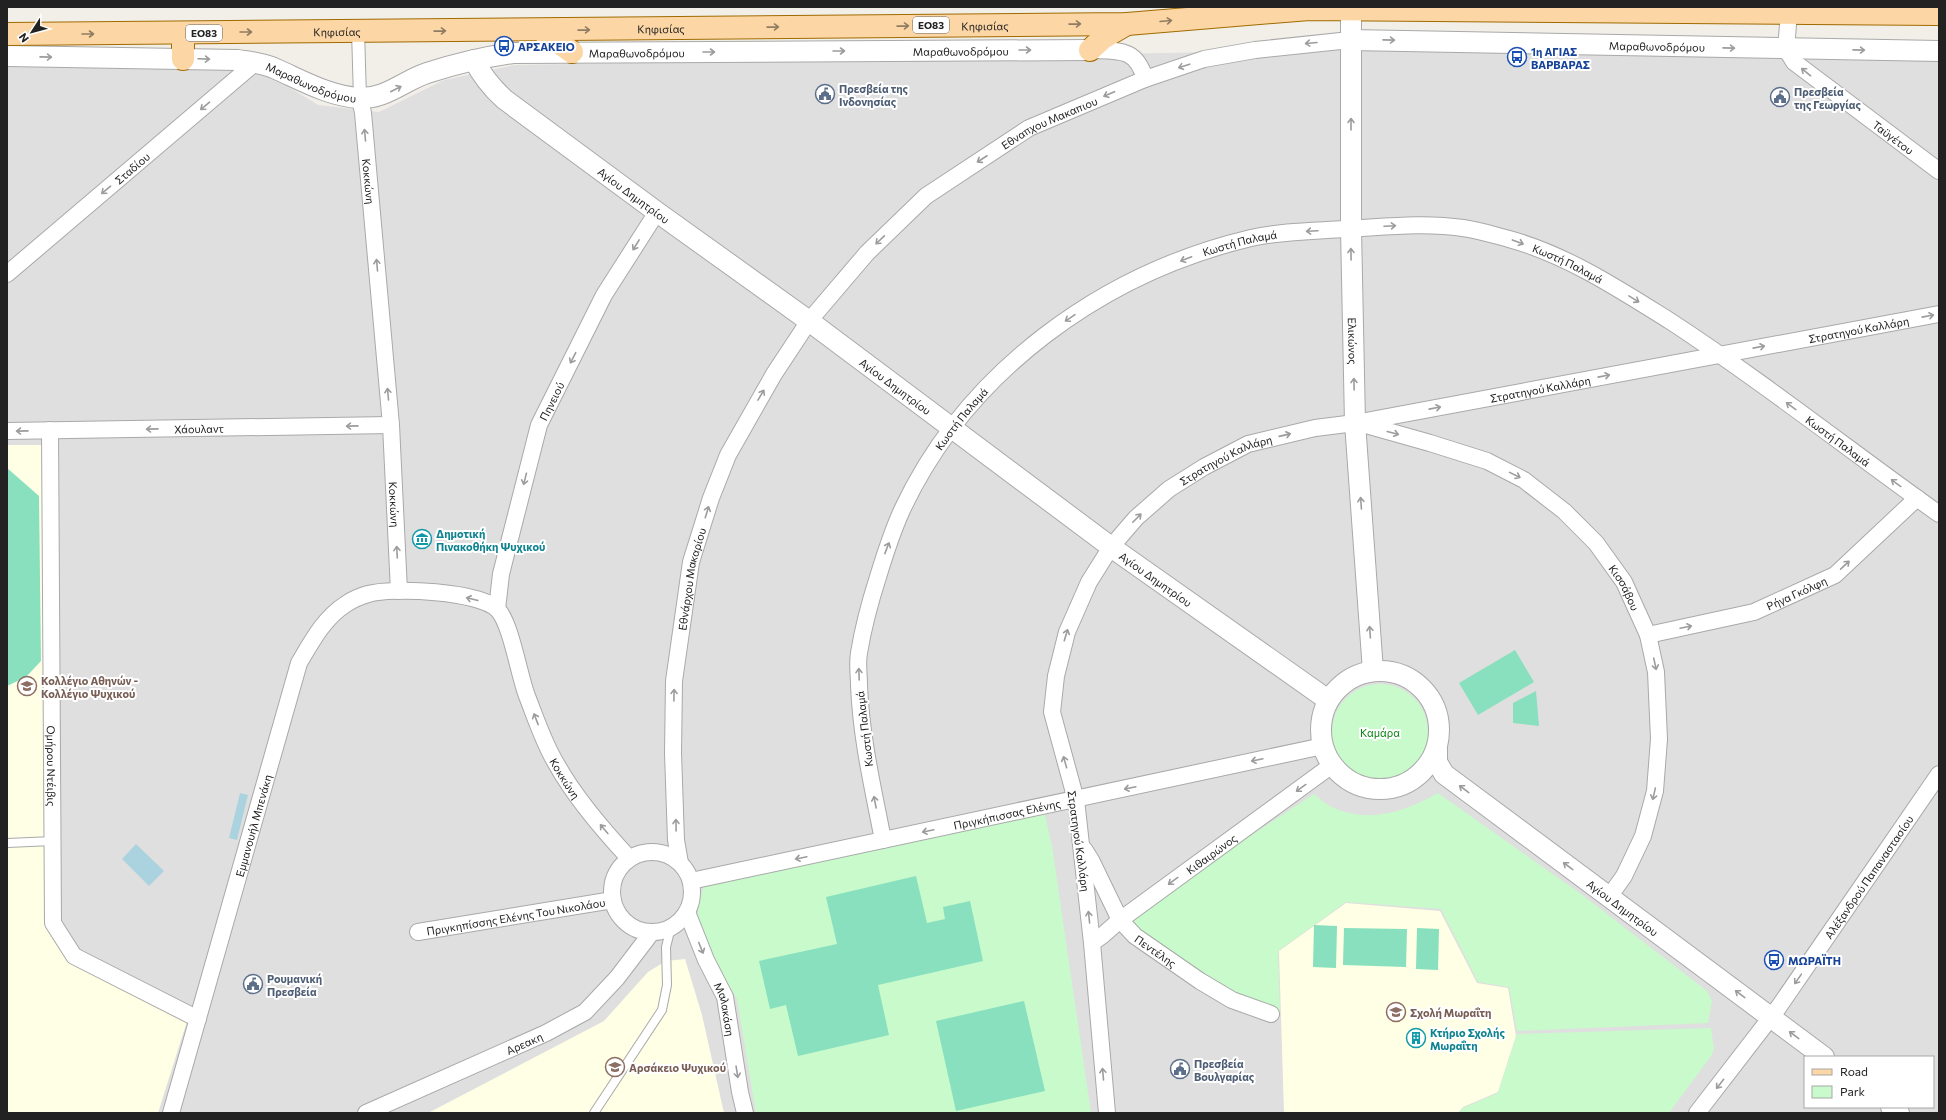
<svg xmlns="http://www.w3.org/2000/svg" width="1946" height="1120" font-family="Commissioner,sans-serif">
	<rect width="100%" height="100%" fill="#f2efe9"/>
	<!-- residential -->
	<path fill="#e0dfdf" fill-rule="evenodd" d="M1386 49 1939 58V1113H7V56L232 52 318 105 379 112 444 80 515 65ZM1805 1057H1933V1107H1805Z"/>
	<!-- education -->
	<g fill="#ffffe5">
		<path d="M7 445H43L49 926 70 960 188 1018 158 1113H7Z"/>
		<path d="M1346 903 1440 911 1477 983 1508 988 1516 1036 1498 1092 1463 1107 1458 1113H1284L1279 951Z"/>
		<path d="M685 959 702 1015 724 1113H428L604 1021 648 972 666 961Z"/>
	</g>
	<!-- park -->
	<g fill="#c8facc">
		<circle cx="1380" cy="732" r="48"/>
		<path d="M1438 793 1581 894 1707 991 1712 1001 1708 1023 1517 1031 1509 987 1478 982 1441 909 1346 902 1278 951 1280 1015 1233 999 1122 920 1314 794C1319 798 1325 804 1332 807 1368 824 1405 812 1438 793Z"/>
		<path d="M1044 811 1052 846 1091 1113H756L737 999 696 929 699 903 704 885Z"/>
		<path d="M1711 1028 1714 1049 1711 1056 1669 1113H1459L1463 1108 1498 1093 1517 1034Z"/>
	</g>
	<!-- pitch -->
	<g fill="#88e0be">
		<path d="M7 468 39 496 41 661 26 677 7 686Z"/>
		<path d="M1515 650 1534 682 1478 715 1459 683Z"/>
		<path d="M1536 691 1539 726 1513 723V703Z"/>
		<path d="M916 876 927 923 945 919 943 907 970 901 983 961 878 985 889 1035 798 1056 786 1005 770 1009 759 961 837 944 826 897Z"/>
		<path d="M1314 925 1337 926 1336 968 1313 967Z"/>
		<path d="M1344 928 1407 929 1406 967 1343 965Z"/>
		<path d="M1417 928 1439 929 1438 970 1416 969Z"/>
		<path d="M1024 1001 1045 1091 956 1111 936 1021Z"/>
	</g>
	<!-- water -->
	<g fill="#aad3df">
		<path d="M240 793 248 795 237 840 229 838Z"/>
		<path d="M136 844 164 871 149 886 122 859Z"/>
	</g>
	<g fill="none" stroke-linecap="round" stroke-linejoin="round">
		<!-- service casing -->
		<g stroke="#a9a9a9" stroke-width="10">
			<g id="service">
				<path d="M7 843 53 841"/>
				<path d="M594 1113 662 1010 667 985 666 947 671 927"/>
			</g>
		</g>
		<!-- pedestrian casing -->
		<g stroke="#a9a9a9" stroke-width="14">
			<path id="pedestrian" d="M358 31 360 98"/>
		</g>
		<!-- minor casing -->
		<g stroke="#a9a9a9" stroke-width="18">
			<g id="minor">
				<path id="s1" d="M1789 12 1786 49 1794 62 1939 171"/>
				<path d="M1090 50C1118 51 1136 47 1145 79"/>
				<path id="s2" d="M360 98 363 113 391 425 399 591"/>
				<path id="s3" d="M7 274 256 62"/>
				<path id="s4" d="M1359 423 1430 443 1487 461 1524 480 1564 511 1596 543 1624 582 1648 635 1656 672 1659 739 1655 791 1643 836 1624 876 1609 897"/>
				<path id="s5" d="M50 430 53 923 74 956 198 1019"/>
				<path id="s6" d="M7 431 391 425"/>
				<path id="s7" d="M497 609 501 574 539 425 604 295 657 212"/>
				<path id="s8" d="M1648 635 1754 612 1835 575 1917 498"/>
				<path id="s9" d="M883 840C873 788 861 738 859 685 859 674 857 664 859 653 863 628 870 602 878 577 885 554 892 532 902 510 967 371 1103 273 1251 238 1282 231 1314 231 1345 229 1384 227 1424 222 1463 228 1478 230 1494 235 1509 239 1567 255 1619 289 1670 321 1762 381 1849 450 1939 514"/>
				<path id="s10" d="M1084 849 1091 860 1120 920 1135 936 1200 981 1232 1000 1271 1014"/>
				<circle cx="652" cy="892" r="40"/>
				<path id="s11" d="M680 863 676 840 673 753 674 681 691 562 711 498 728 455 774 374 809 321 867 253 926 196 1029 128 1145 79 1204 59 1255 50 1350 40"/>
				<path id="s12" d="M691 881 1323 746"/>
				<path id="s13" d="M687 912 706 960 725 997 740 1092 745 1113"/>
				<path id="s14" d="M418 932 613 900"/>
				<path id="s15" d="M1092 943 1103 935 1120 920 1332 765"/>
				<path id="s16" d="M171 1113 299 663C312 641 324 618 346 604 352 600 361 596 368 594 392 587 481 591 498 610 511 624 519 675 527 696 536 719 544 744 557 765 576 799 603 830 629 858"/>
				<path id="s17" d="M366 1113 546 1033 585 1012 617 978 652 932"/>
				<path id="s18" d="M1107 1113 1092 943 1076 800 1052 712 1056 676 1067 632 1089 582 1111 547 1136 518 1169 489 1204 467 1248 444 1315 428 1355 423 1939 314"/>
				<path id="s19" d="M1697 1113 1778 1008 1939 774"/>
			</g>
		</g>
		<!-- tertiary casing -->
		<g stroke="#a9a9a9" stroke-width="22">
			<g id="tertiary">
				<path id="s20" d="M1351 10V229L1355 423 1373 671"/>
				<path id="s21" d="M1350 40 1939 51"/>
				<path id="s22" d="M7 56 238 60C251 62 264 63 276 69 303 81 329 96 359 98 386 99 403 81 427 73 455 64 484 57 513 53L1090 50"/>
				<path id="s23" d="M474 60C482 76 491 87 504 99L657 212 809 321 1111 547 1328 700"/>
				<circle cx="1380" cy="730" r="59"/>
				<path id="s24" d="M1437 749V762L1444 774 1824 1057"/>
				<path d="M1891 1107 1899 1113"/>
			</g>
		</g>
		<!-- primary casing -->
		<g stroke="#a06b00" stroke-width="24">
			<g id="primary">
				<path d="M541 30 572 52"/>
				<path d="M183 33V59"/>
				<path id="s25" d="M7 34 1127 24 1309 9 1939 14"/>
				<path d="M1090 50 1103 38 1127 24"/>
			</g>
		</g>
		<!-- service -->
		<use href="#service" stroke="#fff" stroke-width="8"/>
		<!-- pedestrian -->
		<use href="#pedestrian" stroke="#fff" stroke-width="12"/>
		<!-- minor -->
		<use href="#minor" stroke="#fff" stroke-width="16"/>
		<!-- tertiary -->
		<use href="#tertiary" stroke="#fff" stroke-width="20"/>
		<!-- primary -->
		<use href="#primary" stroke="#fcd6a4" stroke-width="22"/>
	</g>
	<!-- one-way arrows -->
	<defs><path id="oneway-shaft" d="M-6 0H5M1.5-3L5.5 0L1.5 3" fill="none" stroke-width="1.6" stroke-linecap="round" stroke-linejoin="round"/></defs>
	<g stroke="#8f7c63">
		<use href="#oneway-shaft" transform="translate(1166 21) rotate(-5)"/>
		<use href="#oneway-shaft" transform="translate(1075 24) rotate(-1)"/>
		<use href="#oneway-shaft" transform="translate(903 26) rotate(-1)"/>
		<use href="#oneway-shaft" transform="translate(773 27) rotate(-1)"/>
		<use href="#oneway-shaft" transform="translate(584 30) rotate(-1)"/>
		<use href="#oneway-shaft" transform="translate(440 31) rotate(-1)"/>
		<use href="#oneway-shaft" transform="translate(246 32)"/>
		<use href="#oneway-shaft" transform="translate(88 34)"/>
	</g>
	<g stroke="#9c9c9c">
		<use href="#oneway-shaft" transform="translate(1389 40) rotate(1)"/>
		<use href="#oneway-shaft" transform="translate(1311 43) rotate(175)"/>
		<use href="#oneway-shaft" transform="translate(1729 48) rotate(1)"/>
		<use href="#oneway-shaft" transform="translate(1025 50)"/>
		<use href="#oneway-shaft" transform="translate(1859 50) rotate(1)"/>
		<use href="#oneway-shaft" transform="translate(839 51)"/>
		<use href="#oneway-shaft" transform="translate(709 52)"/>
		<use href="#oneway-shaft" transform="translate(46 57) rotate(1)"/>
		<use href="#oneway-shaft" transform="translate(204 59) rotate(2)"/>
		<use href="#oneway-shaft" transform="translate(1184 66) rotate(162)"/>
		<use href="#oneway-shaft" transform="translate(1806 72) rotate(-141)"/>
		<use href="#oneway-shaft" transform="translate(396 89) rotate(-27)"/>
		<use href="#oneway-shaft" transform="translate(1109 94) rotate(157)"/>
		<use href="#oneway-shaft" transform="translate(205 106) rotate(140)"/>
		<use href="#oneway-shaft" transform="translate(1351 124) rotate(-90)"/>
		<use href="#oneway-shaft" transform="translate(365 135) rotate(-95)"/>
		<use href="#oneway-shaft" transform="translate(982 159) rotate(147)"/>
		<use href="#oneway-shaft" transform="translate(106 190) rotate(140)"/>
		<use href="#oneway-shaft" transform="translate(1390 226) rotate(-3)"/>
		<use href="#oneway-shaft" transform="translate(1312 231) rotate(177)"/>
		<use href="#oneway-shaft" transform="translate(880 240) rotate(136)"/>
		<use href="#oneway-shaft" transform="translate(1518 242) rotate(20)"/>
		<use href="#oneway-shaft" transform="translate(636 245) rotate(122)"/>
		<use href="#oneway-shaft" transform="translate(1351 254) rotate(-91)"/>
		<use href="#oneway-shaft" transform="translate(1186 259) rotate(159)"/>
		<use href="#oneway-shaft" transform="translate(377 265) rotate(-95)"/>
		<use href="#oneway-shaft" transform="translate(1634 299) rotate(31)"/>
		<use href="#oneway-shaft" transform="translate(1928 316) rotate(-11)"/>
		<use href="#oneway-shaft" transform="translate(1070 318) rotate(146)"/>
		<use href="#oneway-shaft" transform="translate(1759 347) rotate(-11)"/>
		<use href="#oneway-shaft" transform="translate(573 358) rotate(117)"/>
		<use href="#oneway-shaft" transform="translate(1604 376) rotate(-11)"/>
		<use href="#oneway-shaft" transform="translate(1354 384) rotate(-91)"/>
		<use href="#oneway-shaft" transform="translate(388 394) rotate(-95)"/>
		<use href="#oneway-shaft" transform="translate(761 395) rotate(-59)"/>
		<use href="#oneway-shaft" transform="translate(1791 406) rotate(-144)"/>
		<use href="#oneway-shaft" transform="translate(1435 408) rotate(-11)"/>
		<use href="#oneway-shaft" transform="translate(352 426) rotate(179)"/>
		<use href="#oneway-shaft" transform="translate(152 429) rotate(179)"/>
		<use href="#oneway-shaft" transform="translate(22 431) rotate(179)"/>
		<use href="#oneway-shaft" transform="translate(1393 433) rotate(15)"/>
		<use href="#oneway-shaft" transform="translate(1285 435) rotate(-13)"/>
		<use href="#oneway-shaft" transform="translate(1515 475) rotate(26)"/>
		<use href="#oneway-shaft" transform="translate(525 479) rotate(104)"/>
		<use href="#oneway-shaft" transform="translate(1896 483) rotate(-144)"/>
		<use href="#oneway-shaft" transform="translate(1361 503) rotate(-94)"/>
		<use href="#oneway-shaft" transform="translate(707 512) rotate(-73)"/>
		<use href="#oneway-shaft" transform="translate(1137 518) rotate(-45)"/>
		<use href="#oneway-shaft" transform="translate(887 548) rotate(-69)"/>
		<use href="#oneway-shaft" transform="translate(397 552) rotate(-93)"/>
		<use href="#oneway-shaft" transform="translate(1845 565) rotate(-43)"/>
		<use href="#oneway-shaft" transform="translate(472 599) rotate(-166)"/>
		<use href="#oneway-shaft" transform="translate(1686 627) rotate(-12)"/>
		<use href="#oneway-shaft" transform="translate(1370 632) rotate(-94)"/>
		<use href="#oneway-shaft" transform="translate(1066 635) rotate(-73)"/>
		<use href="#oneway-shaft" transform="translate(1655 664) rotate(78)"/>
		<use href="#oneway-shaft" transform="translate(859 674) rotate(-92)"/>
		<use href="#oneway-shaft" transform="translate(674 695) rotate(-89)"/>
		<use href="#oneway-shaft" transform="translate(536 719) rotate(-111)"/>
		<use href="#oneway-shaft" transform="translate(1257 760) rotate(168)"/>
		<use href="#oneway-shaft" transform="translate(1065 762) rotate(-106)"/>
		<use href="#oneway-shaft" transform="translate(1130 788) rotate(168)"/>
		<use href="#oneway-shaft" transform="translate(1301 788) rotate(144)"/>
		<use href="#oneway-shaft" transform="translate(1464 789) rotate(-143)"/>
		<use href="#oneway-shaft" transform="translate(1654 794) rotate(103)"/>
		<use href="#oneway-shaft" transform="translate(875 802) rotate(-101)"/>
		<use href="#oneway-shaft" transform="translate(676 825) rotate(-91)"/>
		<use href="#oneway-shaft" transform="translate(604 829) rotate(-130)"/>
		<use href="#oneway-shaft" transform="translate(928 831) rotate(168)"/>
		<use href="#oneway-shaft" transform="translate(801 858) rotate(168)"/>
		<use href="#oneway-shaft" transform="translate(1568 866) rotate(-143)"/>
		<use href="#oneway-shaft" transform="translate(1173 881) rotate(144)"/>
		<use href="#oneway-shaft" transform="translate(1089 917) rotate(-96)"/>
		<use href="#oneway-shaft" transform="translate(701 948) rotate(68)"/>
		<use href="#oneway-shaft" transform="translate(1798 979) rotate(125)"/>
		<use href="#oneway-shaft" transform="translate(1740 994) rotate(-143)"/>
		<use href="#oneway-shaft" transform="translate(1794 1035) rotate(-143)"/>
		<use href="#oneway-shaft" transform="translate(737 1072) rotate(81)"/>
		<use href="#oneway-shaft" transform="translate(1103 1074) rotate(-95)"/>
		<use href="#oneway-shaft" transform="translate(1720 1084) rotate(128)"/>
	</g>
	<!-- icons -->
	<defs>
		<g id="bus-ring" transform="scale(1)"><circle r="9.5" fill="#fff" stroke="#1a4fb4" stroke-width="1.5"/><path d="M-5-6H5V4H4V6H2V4H-2V6H-4V4H-5ZM-3.5-4V0h7V-4ZM-3.5 1.2v1.5H-2V1.2ZM2 1.2v1.5H3.5V1.2Z" fill="#1a4fb4"/></g>
		<g id="civic-ring" transform="scale(1)"><circle r="9.5" fill="#fff" stroke="#5c6f8a" stroke-width="1.5"/><path d="M-.6-6.5H3V-4.5H.6V-3L4-1V1h2V6H-6V1h2V-1L-.6-3ZM-1.2 2.5V6h2.4V2.5Z" fill="#5c6f8a"/></g>
		<g id="museum-ring" transform="scale(1)"><circle r="9.5" fill="#fff" stroke="#0f9aa8" stroke-width="1.5"/><path d="M0-6L6-3V-2H-6V-3ZM-5-1h2V3h-2ZM-1-1h2V3h-2ZM3-1h2V3H3ZM-6 4H6V6H-6Z" fill="#0f9aa8"/></g>
		<g id="school-ring" transform="scale(1)"><circle r="9.5" fill="#fff" stroke="#8d6e63" stroke-width="1.5"/><path d="M0-5L7-2L0 1L-7-2ZM-4 1L0 2.5L4 1V4Q0 6-4 4Z" fill="#8d6e63"/></g>
		<g id="building-ring" transform="scale(1)"><circle r="9.5" fill="#fff" stroke="#0f9aa8" stroke-width="1.5"/><path d="M-4-6H4V6H1V3H-1V6H-4ZM-2.5-4.3h1.7v1.8h-1.7ZM.8-4.3h1.7v1.8H.8ZM-2.5-1h1.7V.8h-1.7ZM.8-1h1.7V.8H.8Z" fill="#0f9aa8"/></g>
	</defs>
	<g fill-rule="evenodd">
		<use href="#bus-ring" x="504" y="46"/>
		<use href="#bus-ring" x="1517" y="57"/>
		<use href="#civic-ring" x="825" y="94"/>
		<use href="#civic-ring" x="1780" y="97"/>
		<use href="#museum-ring" x="422" y="539"/>
		<use href="#school-ring" x="27" y="686"/>
		<use href="#bus-ring" x="1774" y="960"/>
		<use href="#civic-ring" x="253" y="984"/>
		<use href="#school-ring" x="1396" y="1012"/>
		<use href="#building-ring" x="1416" y="1038"/>
		<use href="#school-ring" x="615" y="1067"/>
		<use href="#civic-ring" x="1180" y="1069"/>
	</g>
	<g text-anchor="middle" dominant-baseline="central" stroke-width="4" stroke-linejoin="round" paint-order="stroke">
		<!-- shield labels -->
		<g fill="#fff" stroke="#646464" stroke-width="1">
			<rect x="913" y="17" width="36" height="16" rx="3"/>
			<rect x="186" y="25" width="36" height="16" rx="3"/>
		</g>
		<g font-size="10" font-weight="bold" fill="#222">
			<text x="931" y="25">ΕΟ83</text>
			<text x="204" y="33">ΕΟ83</text>
		</g>
		<!-- street labels -->
		<g font-size="11" fill="#222" stroke="#fff">
			<text stroke="none"><textPath href="#s25" startOffset="978">Κηφισίας</textPath></text>
			<text stroke="none"><textPath href="#s25" startOffset="654">Κηφισίας</textPath></text>
			<text stroke="none"><textPath href="#s25" startOffset="330">Κηφισίας</textPath></text>
			<text stroke="none"><textPath href="#s21" startOffset="307">Μαραθωνοδρόμου</textPath></text>
			<text stroke="none"><textPath href="#s22" startOffset="968">Μαραθωνοδρόμου</textPath></text>
			<text stroke="none"><textPath href="#s22" startOffset="644">Μαραθωνοδρόμου</textPath></text>
			<text stroke="none"><textPath href="#s22" startOffset="308">Μαραθωνοδρόμου</textPath></text>
			<text stroke="none"><textPath href="#s11" startOffset="888">Εθναπχου Μακαπιου</textPath></text>
			<text stroke="none"><textPath href="#s1" startOffset="177">Ταϋγέτου</textPath></text>
			<text stroke="none"><textPath href="#s3" startOffset="164">Σταδίου</textPath></text>
			<text stroke="none"><textPath href="#s2" startOffset="84">Κοκκώνη</textPath></text>
			<text stroke="none"><textPath href="#s23" startOffset="211">Αγίου Δημητρίου</textPath></text>
			<text stroke="none"><textPath href="#s9" startOffset="784">Κωστή Παλαμά</textPath></text>
			<text stroke="none"><textPath href="#s9" startOffset="1120">Κωστή Παλαμά</textPath></text>
			<text stroke="none"><textPath href="#s18" startOffset="1378">Στρατηγού Καλλάρη</textPath></text>
			<text stroke="none"><textPath href="#s20" startOffset="331">Ελικώνος</textPath></text>
			<text stroke="none"><textPath href="#s23" startOffset="535">Αγίου Δημητρίου</textPath></text>
			<text stroke="none"><textPath href="#s18" startOffset="1054">Στρατηγού Καλλάρη</textPath></text>
			<text stroke="none"><textPath href="#s7" startOffset="216">Πηνειού</textPath></text>
			<text stroke="none"><textPath href="#s9" startOffset="448">Κωστή Παλαμά</textPath></text>
			<text stroke="none"><textPath href="#s6" startOffset="192">Χάουλαντ</textPath></text>
			<text stroke="none"><textPath href="#s9" startOffset="1444">Κωστή Παλαμά</textPath></text>
			<text stroke="none"><textPath href="#s18" startOffset="730">Στρατηγού Καλλάρη</textPath></text>
			<text stroke="none"><textPath href="#s2" startOffset="408">Κοκκώνη</textPath></text>
			<text stroke="none"><textPath href="#s11" startOffset="286">Εθνάρχου Μακαρίου</textPath></text>
			<text stroke="none"><textPath href="#s23" startOffset="859">Αγίου Δημητρίου</textPath></text>
			<text stroke="none"><textPath href="#s4" startOffset="324">Κισσάβου</textPath></text>
			<text stroke="none"><textPath href="#s8" startOffset="155">Ρήγα Γκόλφη</textPath></text>
			<text transform="translate(864 729) rotate(-97)">Κωστή Παλαμά</text>
			<text stroke="none"><textPath href="#s5" startOffset="336">Ομήρου Ντέιβις</textPath></text>
			<text stroke="none"><textPath href="#s16" startOffset="884">Κοκκώνη</textPath></text>
			<text stroke="none"><textPath href="#s12" startOffset="323">Πριγκήπισσας Ελένης</textPath></text>
			<text stroke="none"><textPath href="#s16" startOffset="299">Εμμανουήλ Μπενάκη</textPath></text>
			<text transform="translate(1079 841) rotate(82)">Στρατηγού Καλλάρη</text>
			<text stroke="none"><textPath href="#s15" startOffset="149">Κιθαιρώνος</textPath></text>
			<text stroke="none"><textPath href="#s19" startOffset="292">Αλέξανδρού Παπαναστασίου</textPath></text>
			<text stroke="none"><textPath href="#s24" startOffset="250">Αγίου Δημητρίου</textPath></text>
			<text stroke="none"><textPath href="#s14" startOffset="99">Πριγκηπίσσης Ελένης Του Νικολάου</textPath></text>
			<text stroke="none"><textPath href="#s10" startOffset="127">Πεντέλης</textPath></text>
			<text stroke="none"><textPath href="#s13" startOffset="105">Μαλακάση</textPath></text>
			<text stroke="none"><textPath href="#s17" startOffset="173">Αρεακη</textPath></text>
		</g>
		<!-- transit labels -->
		<g font-size="11" font-weight="bold" fill="#164399" stroke="#fff" text-anchor="start">
			<text x="518" y="46">ΑΡΣΑΚΕΙΟ</text>
			<text x="1531" y="51">1η ΑΓΙΑΣ<tspan x="1531" dy="13">ΒΑΡΒΑΡΑΣ</tspan></text>
			<text x="1788" y="960">ΜΩΡΑΪΤΗ</text>
		</g>
		<!-- service labels -->
		<g font-size="11" font-weight="bold" fill="#4e5e75" stroke="#fff" text-anchor="start">
			<text x="839" y="88">Πρεσβεία της<tspan x="839" dy="13">Ινδονησίας</tspan></text>
			<text x="1794" y="91">Πρεσβεία<tspan x="1794" dy="13">της Γεωργίας</tspan></text>
			<text x="267" y="978">Ρουμανική<tspan x="267" dy="13">Πρεσβεία</tspan></text>
			<text x="1194" y="1063">Πρεσβεία<tspan x="1194" dy="13">Βουλγαρίας</tspan></text>
		</g>
		<!-- culture labels -->
		<g font-size="11" font-weight="bold" fill="#0d838f" stroke="#fff" text-anchor="start">
			<text x="436" y="533">Δημοτική<tspan x="436" dy="13">Πινακοθήκη Ψυχικού</tspan></text>
			<text x="1430" y="1032">Κτήριο Σχολής<tspan x="1430" dy="13">Μωραΐτη</tspan></text>
		</g>
		<!-- education labels -->
		<g font-size="11" font-weight="bold" fill="#785e54" stroke="#fff" text-anchor="start">
			<text x="41" y="680">Κολλέγιο Αθηνών -<tspan x="41" dy="13">Κολλέγιο Ψυχικού</tspan></text>
			<text x="1410" y="1012">Σχολή Μωραΐτη</text>
			<text x="629" y="1067">Αρσάκειο Ψυχικού</text>
		</g>
		<!-- park labels -->
		<g font-size="11" fill="#0c8416" stroke="#fff">
			<text x="1380" y="732">Καμάρα</text>
		</g>
	</g>
	<!-- border -->
	<rect width="1946" height="1120" fill="none" stroke="#222222" stroke-width="16"/>
	<!-- legend -->
	<rect x="1804" y="1056" width="130" height="52" fill="#ffffff" stroke="#a7a7a7"/>
	<rect x="1812" y="1069" width="20" height="6" fill="#fcd6a4" stroke="#a7a7a7"/>
	<text x="1840" y="1076" font-size="12" fill="#222222">Road</text>
	<rect x="1812" y="1086" width="20" height="12" fill="#c8facc" stroke="#a7a7a7"/>
	<text x="1840" y="1096" font-size="12" fill="#222222">Park</text>
	<!-- north arrow -->
	<g transform="translate(32 32) rotate(234)" stroke="#ffffff" stroke-width="3" paint-order="stroke">
	<path d="M0-3L7 15L0 10L-7 15Z" fill="#222222"/>
	<text y="-6" font-size="11" font-weight="bold" text-anchor="middle" fill="#222222">N</text>
	</g>
</svg>
